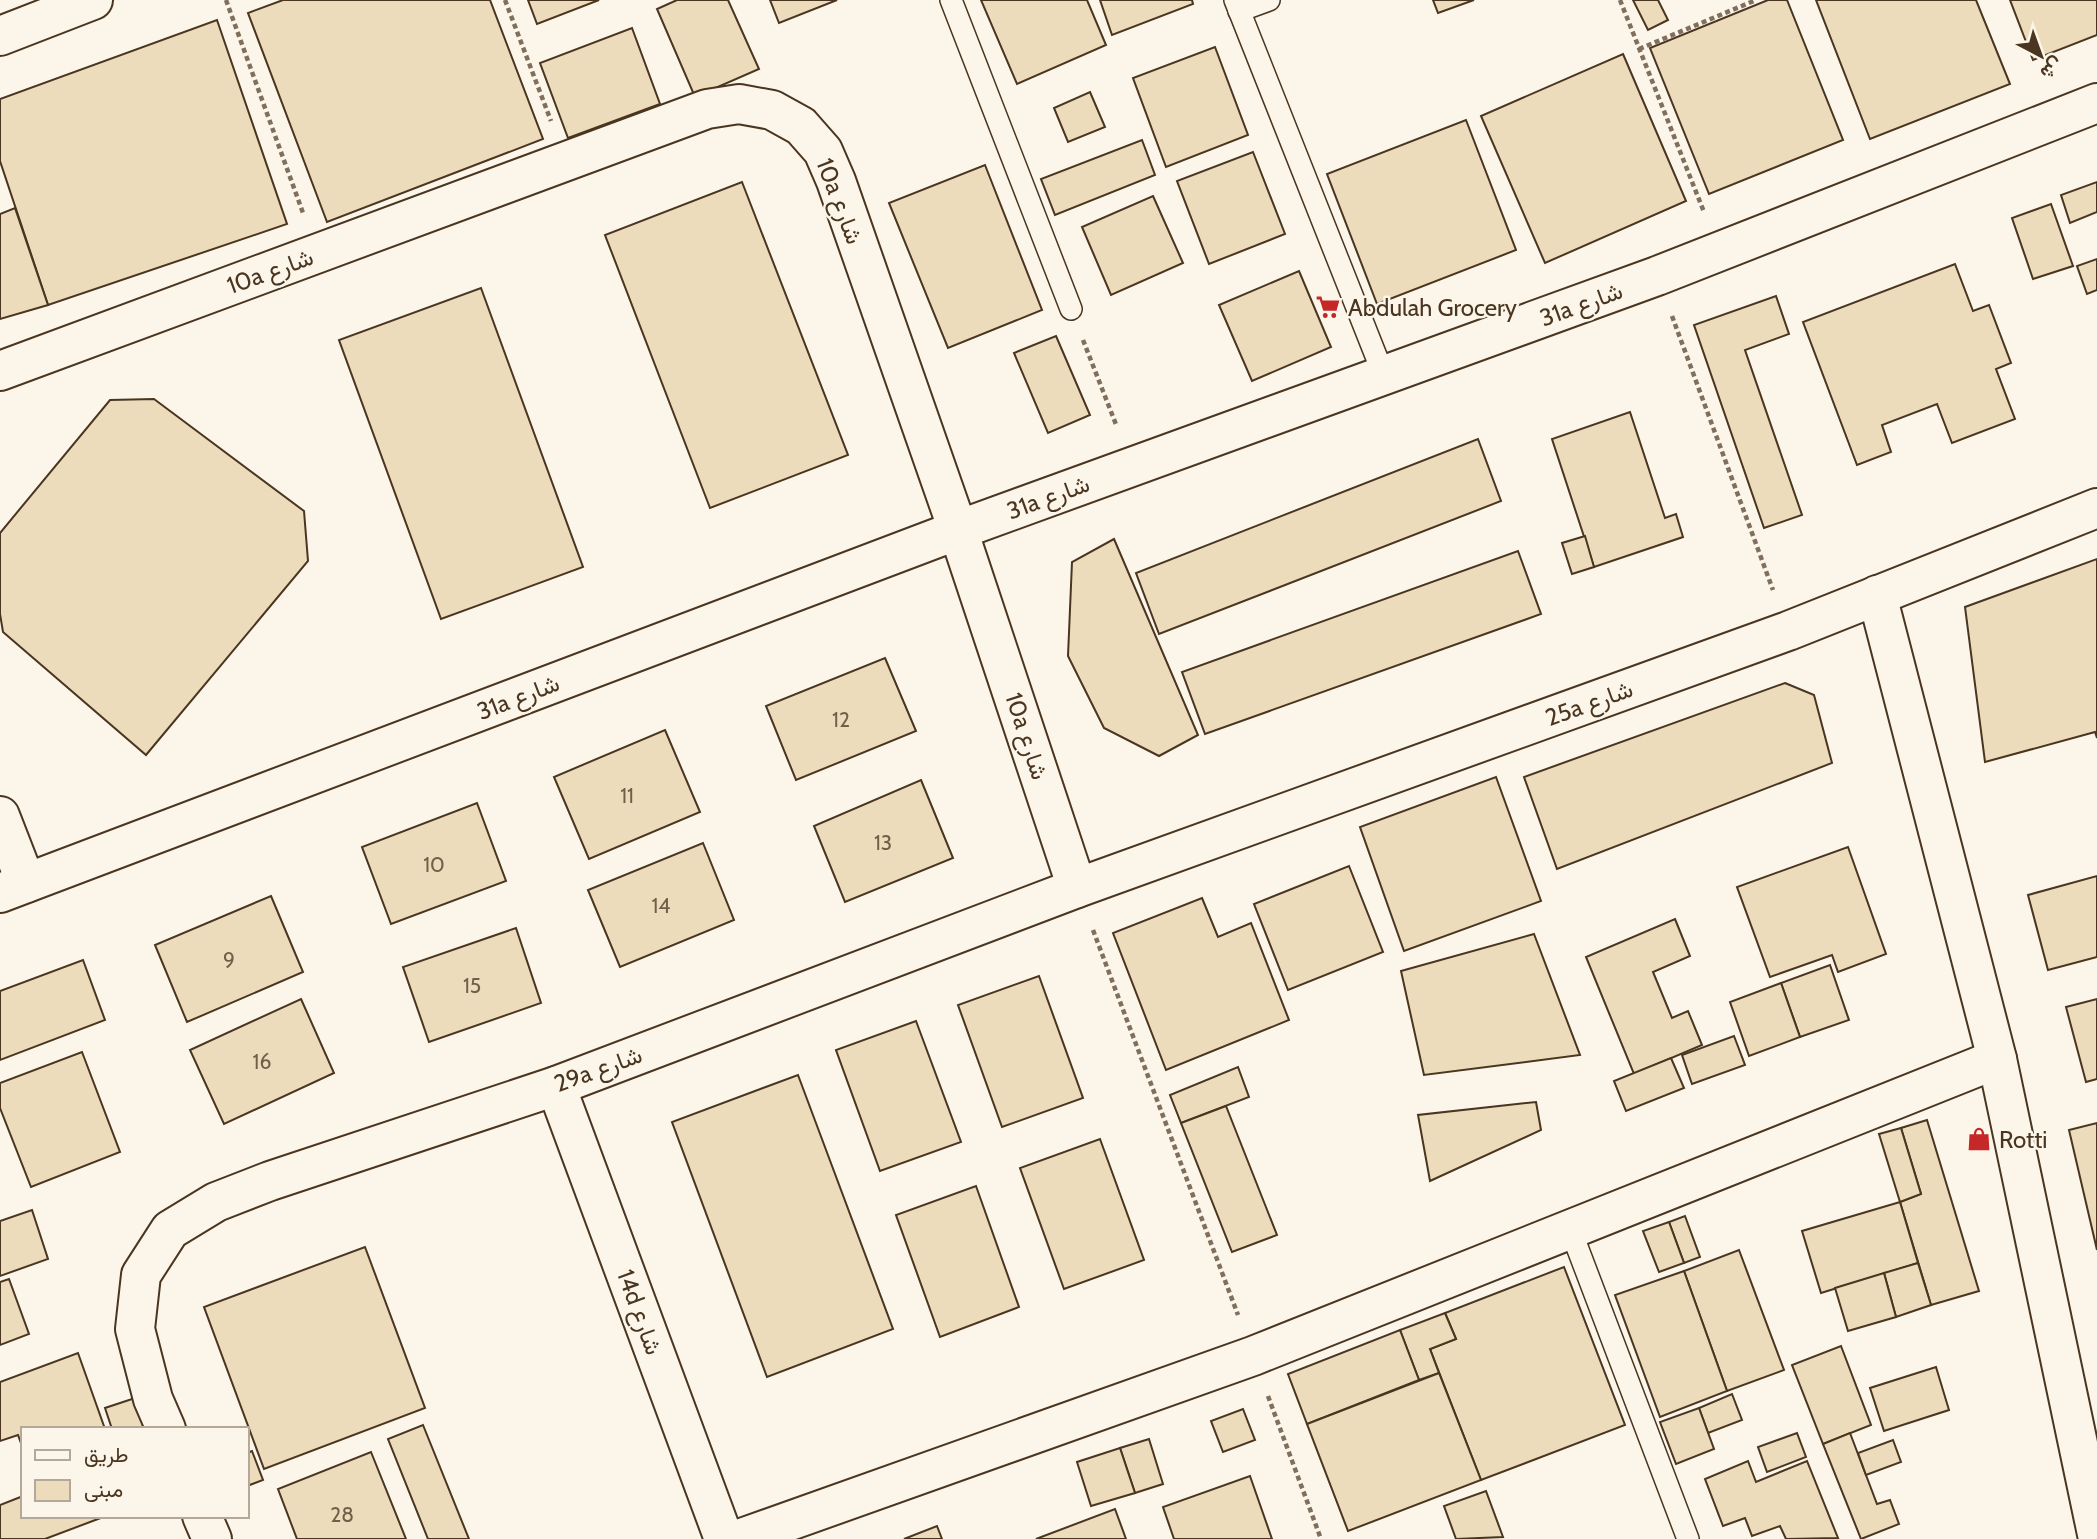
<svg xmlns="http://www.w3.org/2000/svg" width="2097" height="1539" font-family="Cabin,Vazirmatn,sans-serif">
	<rect width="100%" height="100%" fill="#fbf6e9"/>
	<!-- building -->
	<g fill="#ecdcbc" stroke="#4a3520" stroke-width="2">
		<path d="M283 0H490L543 139 327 222 248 13Z"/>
		<path d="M528 0H599L537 24Z"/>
		<path d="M677 0H728L759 69 695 97 657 9Z"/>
		<path d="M770 0H837L779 23Z"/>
		<path d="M981 0H1087L1106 45 1017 84Z"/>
		<path d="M1100 0H1192L1193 4 1112 35Z"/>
		<path d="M1433 0H1474L1438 13Z"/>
		<path d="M1633 0H1658L1668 20 1648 30Z"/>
		<path d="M1768 0H1787L1843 140 1709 194 1650 48Z"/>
		<path d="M1816 0H1976L2010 84 1870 139Z"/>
		<path d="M2010 0H2097V35L2033 60Z"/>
		<path d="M217 20 287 224 48 305 0 161V99Z"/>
		<path d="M632 28 660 104 568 138 540 63Z"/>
		<path d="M1215 47 1248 135 1166 167 1133 78Z"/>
		<path d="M1623 54 1686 201 1545 263 1481 116Z"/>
		<path d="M1090 92 1105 127 1068 142 1054 108Z"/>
		<path d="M1466 120 1516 250 1377 304 1327 174Z"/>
		<path d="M1142 140 1155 175 1055 215 1041 179Z"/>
		<path d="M1253 152 1285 234 1209 264 1177 181Z"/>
		<path d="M985 165 1042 310 948 348 889 203Z"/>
		<path d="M742 182 848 455 710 508 605 235Z"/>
		<path d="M2097 182V212L2070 223 2061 195Z"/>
		<path d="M1153 196 1183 263 1111 295 1082 227Z"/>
		<path d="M2051 204 2073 266 2033 279 2012 218Z"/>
		<path d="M15 208 48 305 0 319V214Z"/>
		<path d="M2097 259V290L2087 294 2077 266Z"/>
		<path d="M1955 264 1973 311 1989 305 2011 363 1996 369 2015 419 1952 443 1937 404 1882 425 1891 452 1857 465 1803 322Z"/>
		<path d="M1299 271 1331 347 1252 381 1219 305Z"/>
		<path d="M481 288 583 567 441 619 339 340Z"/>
		<path d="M1776 296 1789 334 1745 350 1802 515 1764 528 1694 325Z"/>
		<path d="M1056 336 1090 415 1048 433 1014 353Z"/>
		<path d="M154 399 304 511 308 561 146 755 3 632 0 614V533L110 400Z"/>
		<path d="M1630 412 1665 518 1676 514 1683 537 1594 567 1552 439Z"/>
		<path d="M1478 439 1501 501 1159 634 1136 573Z"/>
		<path d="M1585 536 1594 567 1572 574 1562 543Z"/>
		<path d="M1114 539 1198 735 1159 756 1104 728 1068 656 1072 562Z"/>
		<path d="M1518 551 1541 614 1205 734 1182 672Z"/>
		<path d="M2097 559V738L2095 732 1985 762 1965 607Z"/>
		<path d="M885 658 916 731 796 780 766 706Z"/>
		<path d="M1785 683 1814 695 1832 763 1557 869 1524 777Z"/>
		<path d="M665 730 700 812 589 859 554 777Z"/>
		<path d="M1496 777 1541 901 1404 951 1360 827Z"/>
		<path d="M921 780 953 858 845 902 814 826Z"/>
		<path d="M477 803 506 881 391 924 362 847Z"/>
		<path d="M703 843 734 920 620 967 588 890Z"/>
		<path d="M1848 847 1886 954 1838 972 1832 955 1770 977 1737 887Z"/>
		<path d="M1349 866 1383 952 1288 990 1254 904Z"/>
		<path d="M2097 876V957L2048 970 2028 895Z"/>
		<path d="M271 896 303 972 187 1022 155 945Z"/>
		<path d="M1202 898 1218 937 1251 923 1289 1020 1166 1070 1113 933Z"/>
		<path d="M1675 919 1690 956 1653 972 1672 1018 1688 1011 1702 1045 1634 1074 1586 957Z"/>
		<path d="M516 928 541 1003 429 1042 403 967Z"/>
		<path d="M1534 934 1580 1055 1424 1075 1401 971Z"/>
		<path d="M83 960 105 1020 0 1060V991Z"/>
		<path d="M1830 965 1849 1020 1800 1037 1781 983Z"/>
		<path d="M1039 976 1083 1098 1002 1127 958 1005Z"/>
		<path d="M1781 983 1800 1037 1749 1056 1730 1002Z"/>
		<path d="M301 999 334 1073 224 1124 190 1050Z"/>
		<path d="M2097 999V1079L2086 1082 2066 1007Z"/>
		<path d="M916 1021 961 1142 880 1171 836 1050Z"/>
		<path d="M1734 1036 1745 1065 1692 1084 1682 1055Z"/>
		<path d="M82 1052 120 1152 31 1187 0 1108V1083Z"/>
		<path d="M1671 1058 1684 1088 1626 1111 1614 1081Z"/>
		<path d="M1238 1067 1249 1097 1181 1123 1170 1095Z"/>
		<path d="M798 1075 893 1329 767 1377 672 1122Z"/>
		<path d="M1536 1102 1541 1130 1430 1181 1418 1115Z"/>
		<path d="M1226 1106 1277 1235 1232 1252 1181 1123Z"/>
		<path d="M1927 1120 1979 1291 1931 1305 1900 1202 1921 1194 1901 1128Z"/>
		<path d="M2097 1123V1250L2069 1130Z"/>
		<path d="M1901 1128 1921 1194 1900 1202 1879 1134Z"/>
		<path d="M1100 1139 1144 1260 1064 1289 1020 1168Z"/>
		<path d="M976 1186 1019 1307 940 1337 896 1215Z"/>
		<path d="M1900 1202 1918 1263 1821 1293 1802 1231Z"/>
		<path d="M32 1210 48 1259 0 1276V1221Z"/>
		<path d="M1685 1216 1700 1257 1684 1263 1669 1222Z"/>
		<path d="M1669 1222 1684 1263 1659 1272 1643 1231Z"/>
		<path d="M365 1247 425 1408 264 1469 204 1307Z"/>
		<path d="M1739 1250 1784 1370 1727 1391 1684 1271Z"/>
		<path d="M1918 1263 1931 1305 1896 1317 1884 1273Z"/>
		<path d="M1564 1267 1625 1425 1481 1480 1430 1349 1456 1339 1445 1313Z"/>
		<path d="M1684 1271 1727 1391 1660 1417 1615 1295Z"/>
		<path d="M1884 1273 1896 1317 1848 1331 1835 1288Z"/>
		<path d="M9 1279 29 1334 0 1345V1282Z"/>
		<path d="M1445 1313 1456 1339 1430 1349 1439 1373 1419 1380 1400 1330Z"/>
		<path d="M1400 1330 1419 1380 1307 1424 1288 1374Z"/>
		<path d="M1841 1346 1871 1425 1823 1444 1792 1365Z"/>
		<path d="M78 1353 105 1429H23V1449L18 1435 0 1441V1382Z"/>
		<path d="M1936 1367 1949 1410 1884 1431 1870 1388Z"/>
		<path d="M1439 1373 1481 1480 1348 1531 1307 1424Z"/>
		<path d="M1732 1394 1742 1420 1708 1433 1699 1408Z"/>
		<path d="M135 1398 144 1429H112L105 1408Z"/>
		<path d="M1699 1408 1714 1449 1676 1464 1660 1422Z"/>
		<path d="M1243 1409 1255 1440 1223 1452 1211 1421Z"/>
		<path d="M423 1425 469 1539H428L388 1439Z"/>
		<path d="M1797 1433 1806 1457 1767 1472 1758 1447Z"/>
		<path d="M1850 1433 1877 1504 1890 1500 1899 1524 1861 1539 1823 1444Z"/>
		<path d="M1149 1439 1163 1484 1135 1493 1120 1448Z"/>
		<path d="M1893 1440 1901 1462 1866 1475 1858 1453Z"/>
		<path d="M1120 1448 1135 1493 1091 1506 1077 1462Z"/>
		<path d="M252 1451 263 1480 247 1486V1453Z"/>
		<path d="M371 1452 406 1539H297L278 1489Z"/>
		<path d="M1748 1461 1756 1482 1807 1461 1838 1538 1786 1539 1780 1526 1752 1536 1745 1518 1723 1526 1705 1479Z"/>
		<path d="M1250 1476 1272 1539H1174L1163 1507Z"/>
		<path d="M1486 1491 1503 1537 1456 1539 1444 1506Z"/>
		<path d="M23 1496V1516H106L45 1539H0V1505Z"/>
		<path d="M1115 1509 1126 1539H1036Z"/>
		<path d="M937 1526 942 1539H904Z"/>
	</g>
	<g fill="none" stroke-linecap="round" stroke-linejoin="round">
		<!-- service casing -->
		<g stroke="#4a3520" stroke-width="24">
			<g id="service">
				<path d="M951 0 1071 309"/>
				<path d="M1235 0 1384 376"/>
				<path d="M1239 11 1269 0"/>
				<path d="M1571 1231 1688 1539"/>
			</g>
		</g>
		<!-- minor casing -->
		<g stroke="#4a3520" stroke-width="42">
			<g id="minor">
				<path d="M0 36 93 0"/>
				<path d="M0 371 707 109 739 104 772 110 801 126 823 151 836 181 958 530 1077 888"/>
				<path d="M1877 595 1997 1059 2097 1534"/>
				<path d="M0 816 26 883"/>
				<path d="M0 893 958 530 1657 276 2097 103"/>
				<path d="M556 1086 724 1539"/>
				<path d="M166 1429 153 1399 135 1329 141 1275 170 1230 216 1202 270 1181 556 1086 1077 888 1788 631 2097 508"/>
				<path d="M202 1516 212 1539"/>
				<path d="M739 1539 1253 1356 1997 1059"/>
			</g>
		</g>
		<!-- path -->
		<g stroke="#7f6f5c" stroke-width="4.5" stroke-dasharray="5 3.5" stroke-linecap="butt">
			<path d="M226 0 303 213"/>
			<path d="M505 0 551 121"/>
			<path d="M1620 0 1704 212"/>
			<path d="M1639 49 1756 0"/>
			<path d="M1672 316 1773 590"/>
			<path d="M1083 340 1117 427"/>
			<path d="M1093 930 1238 1315"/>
			<path d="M1268 1396 1321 1539"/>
		</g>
		<!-- service -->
		<use href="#service" stroke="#fbf6e9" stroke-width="21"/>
		<!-- minor -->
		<use href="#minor" stroke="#fbf6e9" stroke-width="38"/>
	</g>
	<!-- icons -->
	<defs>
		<g id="supermarket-bare" transform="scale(1.89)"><path d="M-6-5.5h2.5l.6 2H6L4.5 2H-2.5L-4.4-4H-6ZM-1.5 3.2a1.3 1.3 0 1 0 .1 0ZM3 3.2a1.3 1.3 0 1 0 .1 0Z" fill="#c62828" stroke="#fbf6e9" stroke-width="2.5" paint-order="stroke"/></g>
		<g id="shop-bare" transform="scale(1.89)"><path d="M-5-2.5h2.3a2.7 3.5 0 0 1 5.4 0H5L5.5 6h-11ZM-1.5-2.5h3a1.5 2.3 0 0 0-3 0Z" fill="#c62828" stroke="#fbf6e9" stroke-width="2.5" paint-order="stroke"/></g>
	</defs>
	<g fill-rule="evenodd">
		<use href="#supermarket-bare" x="1328" y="307"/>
		<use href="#shop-bare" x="1979" y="1139"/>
	</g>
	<g text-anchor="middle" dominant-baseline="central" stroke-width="5" stroke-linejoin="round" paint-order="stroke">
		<!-- number labels -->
		<g font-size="21" fill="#725f47">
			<text x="841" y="719">12</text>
			<text x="627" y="795">11</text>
			<text x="883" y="842">13</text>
			<text x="434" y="864">10</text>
			<text x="661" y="905">14</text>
			<text x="229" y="959">9</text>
			<text x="472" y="985">15</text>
			<text x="262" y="1061">16</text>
			<text x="342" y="1514">28</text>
		</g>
		<!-- street labels -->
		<g font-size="24" fill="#4a3520" stroke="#fbf6e9">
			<text transform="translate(840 201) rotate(69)">10a شارع</text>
			<text transform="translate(270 271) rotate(-20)">10a شارع</text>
			<text transform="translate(1581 304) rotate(-20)">31a شارع</text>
			<text transform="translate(1048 497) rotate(-20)">31a شارع</text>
			<text transform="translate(518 697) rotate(-21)">31a شارع</text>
			<text transform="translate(1589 703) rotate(-20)">25a شارع</text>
			<text transform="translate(1027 736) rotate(72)">10a شارع</text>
			<text transform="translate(598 1069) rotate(-20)">29a شارع</text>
			<text transform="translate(640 1312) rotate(70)">14d شارع</text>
		</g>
		<!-- poi labels -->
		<g font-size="24" fill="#4a3520" stroke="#fbf6e9" text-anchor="start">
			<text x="1348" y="307">Abdulah Grocery</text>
			<text x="1999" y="1139">Rotti</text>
		</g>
	</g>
	<!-- legend -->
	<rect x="21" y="1427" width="228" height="91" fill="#fbf6e9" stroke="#b4a999" stroke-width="2"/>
	<rect x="35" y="1450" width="35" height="10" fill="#fbf6e9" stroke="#b4a999" stroke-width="2"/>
	<text x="84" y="1462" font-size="21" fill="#4a3520">طريق</text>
	<rect x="35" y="1480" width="35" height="21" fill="#ecdcbc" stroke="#b4a999" stroke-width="2"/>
	<text x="84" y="1497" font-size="21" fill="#4a3520">مبنى</text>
	<!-- north arrow -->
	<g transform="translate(2041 56) rotate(139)" stroke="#fbf6e9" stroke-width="5" paint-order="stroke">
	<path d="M0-5L12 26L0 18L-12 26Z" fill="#4a3520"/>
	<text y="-10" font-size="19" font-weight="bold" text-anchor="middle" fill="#4a3520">ش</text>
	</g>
</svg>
